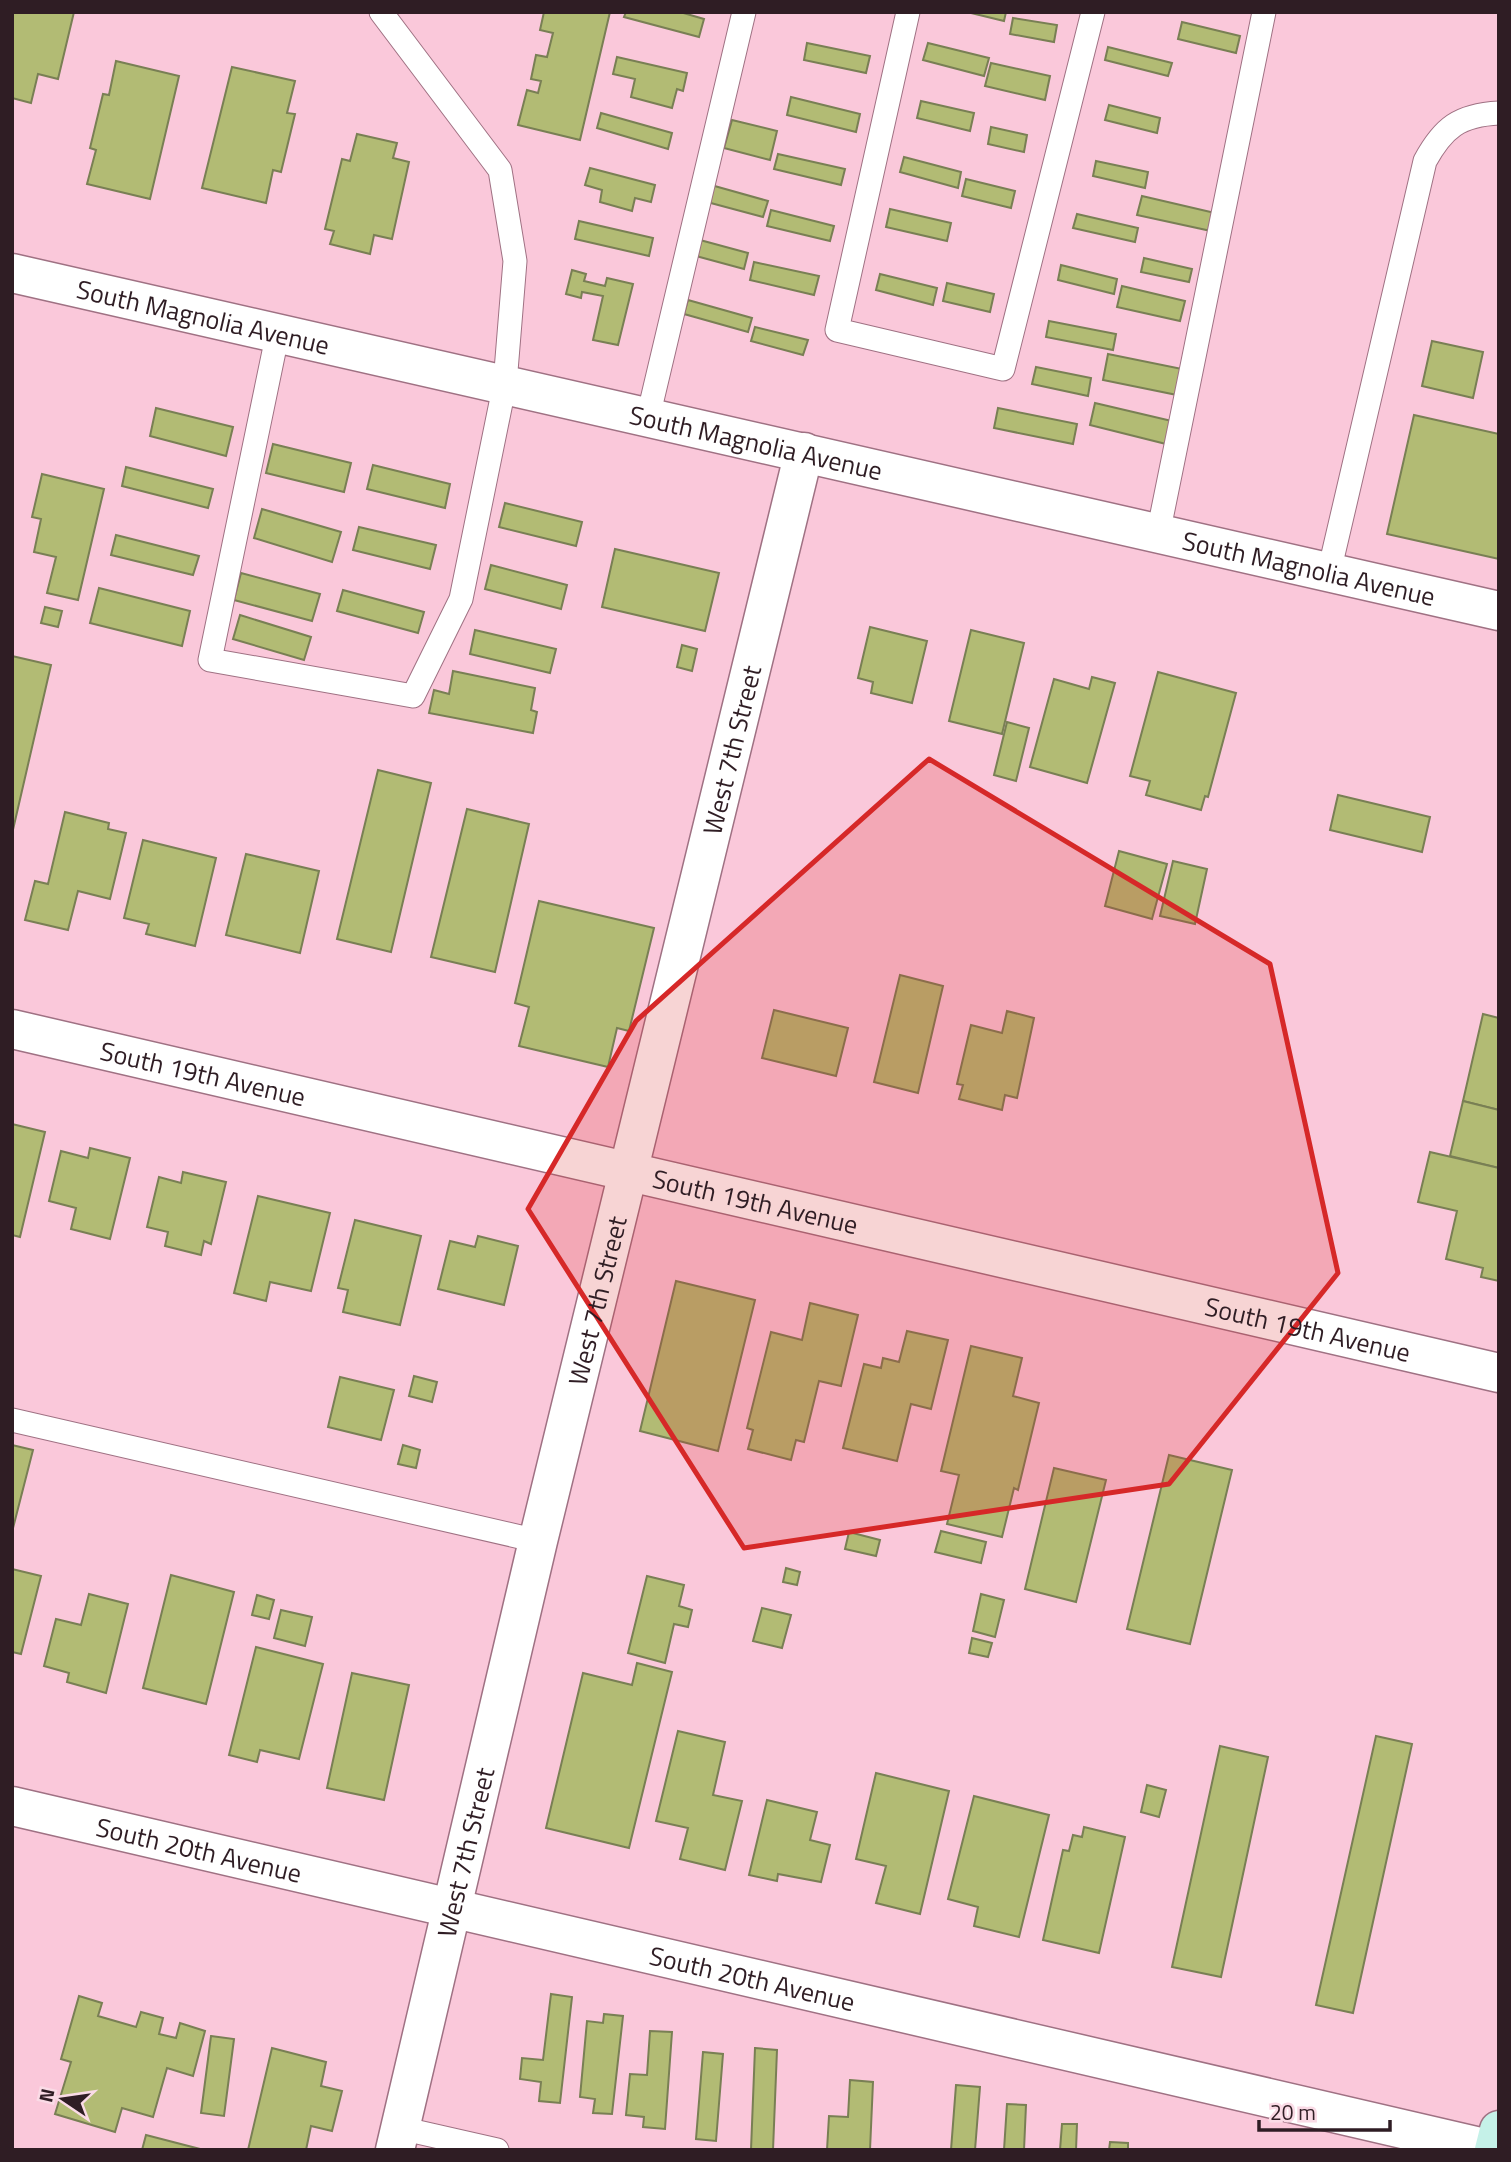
<svg xmlns="http://www.w3.org/2000/svg" width="1511" height="2162" font-family="'Titillium Web',sans-serif">
	<rect width="100%" height="100%" fill="#fac8da"/>
	<!-- building -->
	<g fill="#b2bb74" stroke="#797f54" stroke-width="2">
		<path d="M12 12H74L58 79 38 74 31 103 12 98Z"/>
		<path d="M544 12H610L580 140 518 125 527 90 538 93 541 81 531 79 536 55 547 57 553 33 540 30Z"/>
		<path d="M626 12H680L704 19 699 37 624 17Z"/>
		<path d="M967 12H1006L1004 21Z"/>
		<path d="M1013 18 1057 25 1054 42 1010 34Z"/>
		<path d="M1182 22 1240 36 1236 53 1178 39Z"/>
		<path d="M807 43 870 56 866 73 804 60Z"/>
		<path d="M928 43 989 58 984 76 923 60Z"/>
		<path d="M1108 47 1172 63 1168 76 1105 60Z"/>
		<path d="M617 57 687 73 683 91 677 89 672 108 631 97 635 79 613 74Z"/>
		<path d="M116 61 179 76 150 199 87 184 96 150 90 148 103 94 109 95Z"/>
		<path d="M991 63 1050 76 1045 100 985 86Z"/>
		<path d="M232 67 295 81 287 113 295 114 281 172 273 170 266 203 202 188Z"/>
		<path d="M791 97 860 114 856 132 787 115Z"/>
		<path d="M921 101 974 113 970 131 917 118Z"/>
		<path d="M1109 105 1160 118 1157 133 1105 120Z"/>
		<path d="M601 113 672 133 668 149 597 128Z"/>
		<path d="M732 120 777 131 770 160 724 148Z"/>
		<path d="M991 127 1027 135 1024 152 988 144Z"/>
		<path d="M357 134 397 143 393 158 409 162 392 239 374 235 370 254 330 244 334 231 325 229 342 159 350 161Z"/>
		<path d="M778 154 845 169 841 185 774 169Z"/>
		<path d="M904 157 961 172 958 188 900 172Z"/>
		<path d="M1096 161 1148 172 1145 188 1093 176Z"/>
		<path d="M590 168 655 185 651 202 635 198 632 211 600 202 602 190 585 185Z"/>
		<path d="M966 179 1015 191 1011 208 962 196Z"/>
		<path d="M711 185 768 201 763 217 707 202Z"/>
		<path d="M1142 196 1215 213 1211 231 1137 215Z"/>
		<path d="M890 209 951 223 947 241 886 227Z"/>
		<path d="M771 210 834 226 830 241 767 226Z"/>
		<path d="M1077 214 1138 228 1135 242 1073 228Z"/>
		<path d="M579 221 653 238 649 256 575 239Z"/>
		<path d="M700 240 748 253 744 269 696 256Z"/>
		<path d="M1144 258 1192 269 1189 282 1141 272Z"/>
		<path d="M754 262 819 276 814 295 750 280Z"/>
		<path d="M1061 265 1117 279 1114 294 1058 280Z"/>
		<path d="M572 270 586 274 584 281 605 286 607 278 633 284 618 345 593 340 603 296 582 292 581 298 566 294Z"/>
		<path d="M880 274 937 288 933 305 876 290Z"/>
		<path d="M947 283 994 294 990 312 943 301Z"/>
		<path d="M1122 286 1185 301 1180 321 1117 307Z"/>
		<path d="M688 300 752 318 748 332 684 314Z"/>
		<path d="M1049 321 1116 334 1113 350 1046 337Z"/>
		<path d="M755 327 808 340 803 355 751 341Z"/>
		<path d="M1432 341 1483 352 1473 398 1422 386Z"/>
		<path d="M1108 354 1182 369 1177 395 1103 380Z"/>
		<path d="M1036 367 1091 378 1088 396 1032 384Z"/>
		<path d="M1095 403 1176 422 1170 445 1090 425Z"/>
		<path d="M156 408 233 427 226 456 150 436Z"/>
		<path d="M998 408 1077 424 1073 444 994 428Z"/>
		<path d="M1414 415 1499 434V559L1387 534Z"/>
		<path d="M273 444 351 463 344 492 266 473Z"/>
		<path d="M373 465 450 484 445 508 367 489Z"/>
		<path d="M126 467 213 489 208 508 122 486Z"/>
		<path d="M42 474 104 489 78 600 47 593 56 557 34 552 41 519 32 517Z"/>
		<path d="M505 503 582 522 576 546 499 527Z"/>
		<path d="M262 509 341 532 332 562 254 538Z"/>
		<path d="M359 527 436 545 430 569 353 550Z"/>
		<path d="M116 535 199 556 193 575 111 555Z"/>
		<path d="M615 549 719 573 705 631 602 607Z"/>
		<path d="M491 565 567 585 561 609 485 589Z"/>
		<path d="M241 573 320 594 312 621 234 600Z"/>
		<path d="M99 588 190 611 182 646 90 623Z"/>
		<path d="M343 590 424 612 418 633 337 611Z"/>
		<path d="M45 607 62 611 58 627 41 623Z"/>
		<path d="M240 615 311 637 304 660 233 639Z"/>
		<path d="M870 627 927 641 912 703 871 693 873 682 858 678Z"/>
		<path d="M475 630 556 649 550 673 470 654Z"/>
		<path d="M971 630 1024 643 1002 734 949 721Z"/>
		<path d="M682 645 697 649 692 671 677 667Z"/>
		<path d="M12 656 51 665 12 834Z"/>
		<path d="M453 671 535 688 531 710 537 712 533 733 429 713 434 690 449 694Z"/>
		<path d="M1158 672 1236 693 1208 797 1205 796 1201 810 1146 795 1150 781 1130 776Z"/>
		<path d="M1092 677 1115 683 1087 783 1030 767 1054 679 1089 689Z"/>
		<path d="M1007 722 1029 728 1016 781 994 775Z"/>
		<path d="M378 770 431 783 391 952 337 939Z"/>
		<path d="M1338 795 1430 817 1422 852 1330 830Z"/>
		<path d="M467 809 529 824 495 972 431 957Z"/>
		<path d="M65 812 109 823 108 829 126 833 110 899 78 891 68 930 25 920 35 881 48 884Z"/>
		<path d="M143 840 216 858 195 946 146 934 149 924 124 918Z"/>
		<path d="M1119 851 1167 864 1152 919 1105 906Z"/>
		<path d="M246 854 319 871 300 953 226 935Z"/>
		<path d="M1173 861 1207 869 1195 924 1160 916Z"/>
		<path d="M539 901 654 928 629 1031 617 1028 608 1067 519 1046 529 1007 515 1003Z"/>
		<path d="M900 975 943 986 918 1093 874 1082Z"/>
		<path d="M774 1010 848 1028 836 1076 762 1058Z"/>
		<path d="M1007 1011 1034 1018 1017 1098 1005 1095 1002 1110 959 1099 963 1085 957 1084 971 1025 1002 1033Z"/>
		<path d="M1483 1014 1499 1018V1110L1463 1101Z"/>
		<path d="M1463 1101 1499 1110V1168L1450 1156Z"/>
		<path d="M12 1124 45 1132 20 1237 12 1235Z"/>
		<path d="M90 1148 130 1158 110 1239 71 1229 76 1208 49 1201 61 1151 88 1158Z"/>
		<path d="M1430 1152 1499 1168V1281L1481 1277 1483 1268 1446 1259 1457 1211 1418 1202Z"/>
		<path d="M183 1172 226 1182 211 1244 204 1241 201 1255 165 1246 168 1232 147 1227 159 1177 181 1183Z"/>
		<path d="M258 1196 330 1213 311 1291 270 1282 266 1301 234 1293Z"/>
		<path d="M355 1220 421 1236 400 1325 343 1312 348 1290 338 1288Z"/>
		<path d="M478 1236 518 1246 504 1305 438 1289 450 1241 475 1247Z"/>
		<path d="M676 1281 755 1300 718 1451 640 1431Z"/>
		<path d="M810 1303 858 1315 841 1386 819 1381 804 1442 796 1440 791 1460 748 1449 753 1430 747 1428 771 1332 802 1340Z"/>
		<path d="M907 1331 948 1340 931 1409 911 1404 897 1461 843 1448 864 1364 881 1368 883 1358 899 1362Z"/>
		<path d="M971 1346 1022 1358 1013 1396 1039 1403 1018 1490 1014 1488 1002 1537 947 1524 959 1475 941 1471Z"/>
		<path d="M414 1376 437 1382 432 1402 409 1396Z"/>
		<path d="M340 1377 394 1390 381 1440 328 1427Z"/>
		<path d="M12 1445 33 1450 12 1532Z"/>
		<path d="M403 1445 420 1450 416 1468 398 1464Z"/>
		<path d="M1169 1455 1232 1470 1190 1644 1127 1629Z"/>
		<path d="M1054 1468 1106 1480 1076 1602 1025 1589Z"/>
		<path d="M941 1531 986 1542 981 1563 935 1552Z"/>
		<path d="M849 1532 880 1540 876 1556 845 1549Z"/>
		<path d="M786 1568 800 1572 797 1585 783 1582Z"/>
		<path d="M12 1569 41 1576 21 1654 12 1652Z"/>
		<path d="M171 1575 234 1592 206 1704 143 1688Z"/>
		<path d="M647 1576 684 1585 679 1606 692 1610 688 1627 674 1624 665 1663 628 1653Z"/>
		<path d="M89 1594 128 1604 106 1693 67 1682 69 1673 44 1666 56 1619 81 1625Z"/>
		<path d="M981 1594 1004 1600 995 1637 973 1631Z"/>
		<path d="M257 1595 274 1600 269 1619 252 1615Z"/>
		<path d="M762 1608 791 1615 782 1648 753 1641Z"/>
		<path d="M281 1610 312 1617 305 1646 274 1638Z"/>
		<path d="M972 1638 992 1643 988 1657 969 1653Z"/>
		<path d="M256 1647 323 1664 299 1759 260 1750 257 1762 229 1755Z"/>
		<path d="M637 1663 672 1672 629 1848 546 1828 583 1673 632 1685Z"/>
		<path d="M352 1673 409 1685 384 1800 327 1788Z"/>
		<path d="M678 1731 725 1742 713 1795 742 1801 725 1870 680 1859 688 1828 656 1821Z"/>
		<path d="M1376 1736 1412 1744 1353 2013 1316 2005Z"/>
		<path d="M1220 1746 1268 1757 1221 1977 1172 1967Z"/>
		<path d="M876 1773 949 1791 920 1914 876 1903 886 1866 856 1859Z"/>
		<path d="M1147 1785 1166 1790 1159 1817 1141 1812Z"/>
		<path d="M974 1796 1049 1815 1019 1937 974 1926 978 1907 948 1899Z"/>
		<path d="M767 1800 817 1812 810 1840 830 1845 821 1882 778 1874 777 1881 749 1875Z"/>
		<path d="M1084 1827 1125 1837 1099 1953 1043 1940 1063 1850 1069 1851 1073 1835 1082 1837Z"/>
		<path d="M551 1994 572 1997 560 2103 539 2101 541 2082 520 2079 522 2058 543 2060Z"/>
		<path d="M79 1996 102 2003 98 2016 136 2027 141 2012 163 2018 159 2034 176 2038 180 2023 205 2031 193 2076 167 2068 153 2117 122 2108 115 2132 55 2114 71 2062 61 2059Z"/>
		<path d="M604 2014 623 2016 612 2114 593 2113 595 2099 580 2097 587 2021 603 2023Z"/>
		<path d="M650 2031 672 2032 665 2129 643 2127 644 2117 626 2115 630 2074 647 2075Z"/>
		<path d="M211 2036 234 2039 224 2116 201 2113Z"/>
		<path d="M272 2048 326 2062 321 2086 342 2091 332 2131 311 2126 306 2150H248Z"/>
		<path d="M755 2048 777 2050 773 2150H751Z"/>
		<path d="M703 2052 723 2054 716 2141 696 2139Z"/>
		<path d="M850 2080 873 2082 870 2150H827L829 2116 848 2117Z"/>
		<path d="M956 2085 980 2087 975 2150H951Z"/>
		<path d="M1007 2104 1026 2105 1024 2150H1004Z"/>
		<path d="M1062 2124H1077L1076 2150H1060Z"/>
		<path d="M146 2135 204 2150H142Z"/>
		<path d="M1110 2142 1128 2143V2150H1109Z"/>
	</g>
	<g fill="none" stroke-linecap="round" stroke-linejoin="round">
		<!-- lane casing -->
		<g stroke="#9f7183" stroke-width="25">
			<g id="lane">
				<path d="M908 12 837 330 1003 369 1093 12"/>
				<path d="M278 332 210 660 413 696 461 599 505 383 515 261 500 170 381 12"/>
				<path d="M648 417 744 12"/>
				<path d="M1158 534 1264 12"/>
				<path d="M1329 572 1425 161C1443 128 1459 115 1499 113"/>
				<path d="M12 1420 538 1541"/>
				<path d="M400 2128 497 2150"/>
			</g>
		</g>
		<!-- street casing -->
		<g stroke="#9f7183" stroke-width="41">
			<g id="street">
				<path id="s1" d="M12 273 1499 611"/>
				<path id="s2" d="M12 1029 1499 1373"/>
				<path id="s3" d="M12 1806 1493 2150"/>
				<path id="s4" d="M395 2150 538 1541 804 452"/>
			</g>
		</g>
		<!-- secondary casing -->
		<g stroke="#9f7183" stroke-width="41">
			<path id="secondary" d="M1494 2150 1499 2130"/>
		</g>
		<!-- lane -->
		<use href="#lane" stroke="#fff" stroke-width="23"/>
		<!-- street -->
		<use href="#street" stroke="#fff" stroke-width="38"/>
		<!-- secondary -->
		<use href="#secondary" stroke="#c5f1e8" stroke-width="38"/>
	</g>
	<!-- marked area -->
	<path fill="#d62828" fill-opacity="0.2" stroke="#d62828" stroke-width="5" stroke-linejoin="round" d="M929 759 1270 964 1338 1273 1169 1484 744 1548 528 1209 636 1021Z"/>
	<g text-anchor="middle" dominant-baseline="central" stroke-width="5" stroke-linejoin="round" paint-order="stroke">
		<!-- street labels -->
		<g font-size="26" fill="#2f1d24" stroke="#fadbe6">
			<text stroke="none"><textPath href="#s1" startOffset="196">South Magnolia Avenue</textPath></text>
			<text stroke="none"><textPath href="#s1" startOffset="763">South Magnolia Avenue</textPath></text>
			<text stroke="none"><textPath href="#s1" startOffset="1330">South Magnolia Avenue</textPath></text>
			<text stroke="none"><textPath href="#s4" startOffset="1440">West 7th Street</textPath></text>
			<text stroke="none"><textPath href="#s2" startOffset="196">South 19th Avenue</textPath></text>
			<text stroke="none"><textPath href="#s2" startOffset="763">South 19th Avenue</textPath></text>
			<text stroke="none"><textPath href="#s4" startOffset="873">West 7th Street</textPath></text>
			<text stroke="none"><textPath href="#s2" startOffset="1330">South 19th Avenue</textPath></text>
			<text stroke="none"><textPath href="#s3" startOffset="192">South 20th Avenue</textPath></text>
			<text stroke="none"><textPath href="#s4" startOffset="306">West 7th Street</textPath></text>
			<text stroke="none"><textPath href="#s3" startOffset="760">South 20th Avenue</textPath></text>
		</g>
	</g>
	<!-- border -->
	<rect width="1511" height="2162" fill="none" stroke="#2f1d24" stroke-width="28"/>
	<!-- north arrow -->
	<g transform="translate(63 2099) rotate(283)" stroke="#fadbe6" stroke-width="5" paint-order="stroke">
	<path d="M0-5L12 26L0 18L-12 26Z" fill="#2f1d24"/>
	<text y="-10" font-size="19" font-weight="bold" text-anchor="middle" fill="#2f1d24">N</text>
	</g>
	<!-- scale -->
	<path d="M1259 2120v10h131v-10" fill="none" stroke="#2f1d24" stroke-width="3.5"/>
	<text x="1270" y="2120" font-size="21" fill="#2f1d24" stroke="#fadbe6" stroke-width="5" paint-order="stroke">20 m</text>
</svg>
